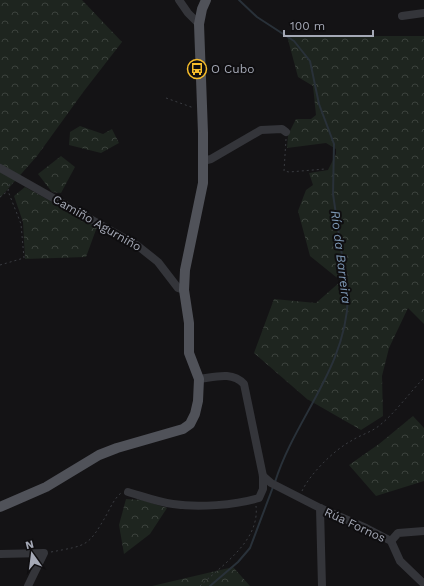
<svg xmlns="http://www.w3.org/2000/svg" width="424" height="586" font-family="'Work Sans',sans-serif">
	<defs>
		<pattern id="forest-crowns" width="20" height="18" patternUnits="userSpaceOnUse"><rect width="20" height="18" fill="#1e251f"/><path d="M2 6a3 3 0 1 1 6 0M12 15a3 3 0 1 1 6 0" fill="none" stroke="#3c423d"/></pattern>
	</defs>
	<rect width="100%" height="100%" fill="#141315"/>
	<!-- forest -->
	<g fill="url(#forest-crowns)">
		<path d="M0 0H82L122 42 84 91 37 156 0 198Z"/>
		<path d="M287 36H424V324L408 308 389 348 382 376 383 416 361 430 307 399 254 353 274 299 316 303 341 281 310 256 298 211 306 190 313 185 309 173 328 170 336 154V149L326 143 287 148 288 135 296 119H311L316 115 313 86 298 77Z"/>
		<path d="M80 126 103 134 112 129 119 143 101 153 69 145 70 132Z"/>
		<path d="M61 156 75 167 61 193 52 192 38 174Z"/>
		<path d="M25 187 97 227 86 257 25 259 23 222 14 196Z"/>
		<path d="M413 416 424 428V481L376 496 349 465 379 444Z"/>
		<path d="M126 499 142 500 167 508 150 534 124 554 119 525Z"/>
		<path d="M233 567 250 586H152Z"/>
	</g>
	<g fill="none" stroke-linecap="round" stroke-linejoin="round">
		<!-- stream -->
		<g stroke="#293139" stroke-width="2">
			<path d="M239 0 257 17 294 41 310 61 319 104 334 144 333 194 348 297C346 369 295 418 275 482"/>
			<path d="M210 586 238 562 250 548 273 487"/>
		</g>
		<!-- path -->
		<g stroke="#3a3c41" stroke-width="1" stroke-dasharray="2 3" stroke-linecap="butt">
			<path d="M166 98 194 108"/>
			<path d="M286 139 284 171 289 172 325 169"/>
			<path d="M0 197 8 191 9 185 13 183"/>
			<path d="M0 265 24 258 21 224 8 191"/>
			<path d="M302 491C310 474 334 450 351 441 360 435 372 432 380 425 397 411 409 393 424 378"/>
			<path d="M51 552C88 545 88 547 107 514 111 506 115 498 121 493"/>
			<path d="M200 586C222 565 260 541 256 506"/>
		</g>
		<!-- minor -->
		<g stroke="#34353a" stroke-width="8">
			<path d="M179 0 188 13 199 24"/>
			<path d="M402 16 424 13"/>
			<path d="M203 161 211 159 261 130 282 129 286 132"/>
			<path d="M0 168 138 246 158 262 178 288 184 290"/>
			<path d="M263 476 271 483 320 508 366 528 391 541 400 561 424 584"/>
			<path d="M128 492C142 496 158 502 173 504 198 508 235 505 259 498L263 489V476L244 384C232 371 215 377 199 379"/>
			<path d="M320 508 322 586"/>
			<path d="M391 541 398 533 424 531"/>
			<path d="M0 554 44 553 28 586"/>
		</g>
		<!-- major -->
		<path stroke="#505259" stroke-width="10" d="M0 507 46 487 99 455 117 448 183 429 190 424 195 414 198 401 199 379 189 353V323L184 290 185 270 203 183V133L199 24 202 9 206 0"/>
	</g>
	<!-- icons -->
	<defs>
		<g id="bus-ring" transform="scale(1)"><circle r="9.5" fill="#0f0e10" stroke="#f6bc2b" stroke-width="1.5"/><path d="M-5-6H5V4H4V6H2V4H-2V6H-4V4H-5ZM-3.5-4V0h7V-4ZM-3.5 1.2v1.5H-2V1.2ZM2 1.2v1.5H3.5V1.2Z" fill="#f6bc2b"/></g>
	</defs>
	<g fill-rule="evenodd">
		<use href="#bus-ring" x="197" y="69"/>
	</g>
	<g text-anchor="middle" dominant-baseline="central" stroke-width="4" stroke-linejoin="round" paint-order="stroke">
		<!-- poi labels -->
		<g font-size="12" fill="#a5a9b6" stroke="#0f0e10" text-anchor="start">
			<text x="211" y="69">O Cubo</text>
		</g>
		<!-- street labels -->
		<g font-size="12" fill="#a5a9b6" stroke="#0f0e10">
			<text transform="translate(97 223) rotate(30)">Camiño Agurniño</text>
			<text transform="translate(355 525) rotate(25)">Rúa Fornos</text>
		</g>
		<!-- water labels -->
		<g font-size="13" font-style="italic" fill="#7b95b2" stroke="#0f0e10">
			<text transform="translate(341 257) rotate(83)">Río da Barreira</text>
		</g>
	</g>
	<!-- north arrow -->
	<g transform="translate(32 554) rotate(346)" stroke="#0f0e10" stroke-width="3" paint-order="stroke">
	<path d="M0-3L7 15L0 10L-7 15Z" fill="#a5a9b6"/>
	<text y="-6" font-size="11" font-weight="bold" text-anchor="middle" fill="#a5a9b6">N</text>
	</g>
	<!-- scale -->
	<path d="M284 30v6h89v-6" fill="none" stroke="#a5a9b6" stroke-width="2"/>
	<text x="290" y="30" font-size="12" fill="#a5a9b6" stroke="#0f0e10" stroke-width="3" paint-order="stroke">100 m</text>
</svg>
